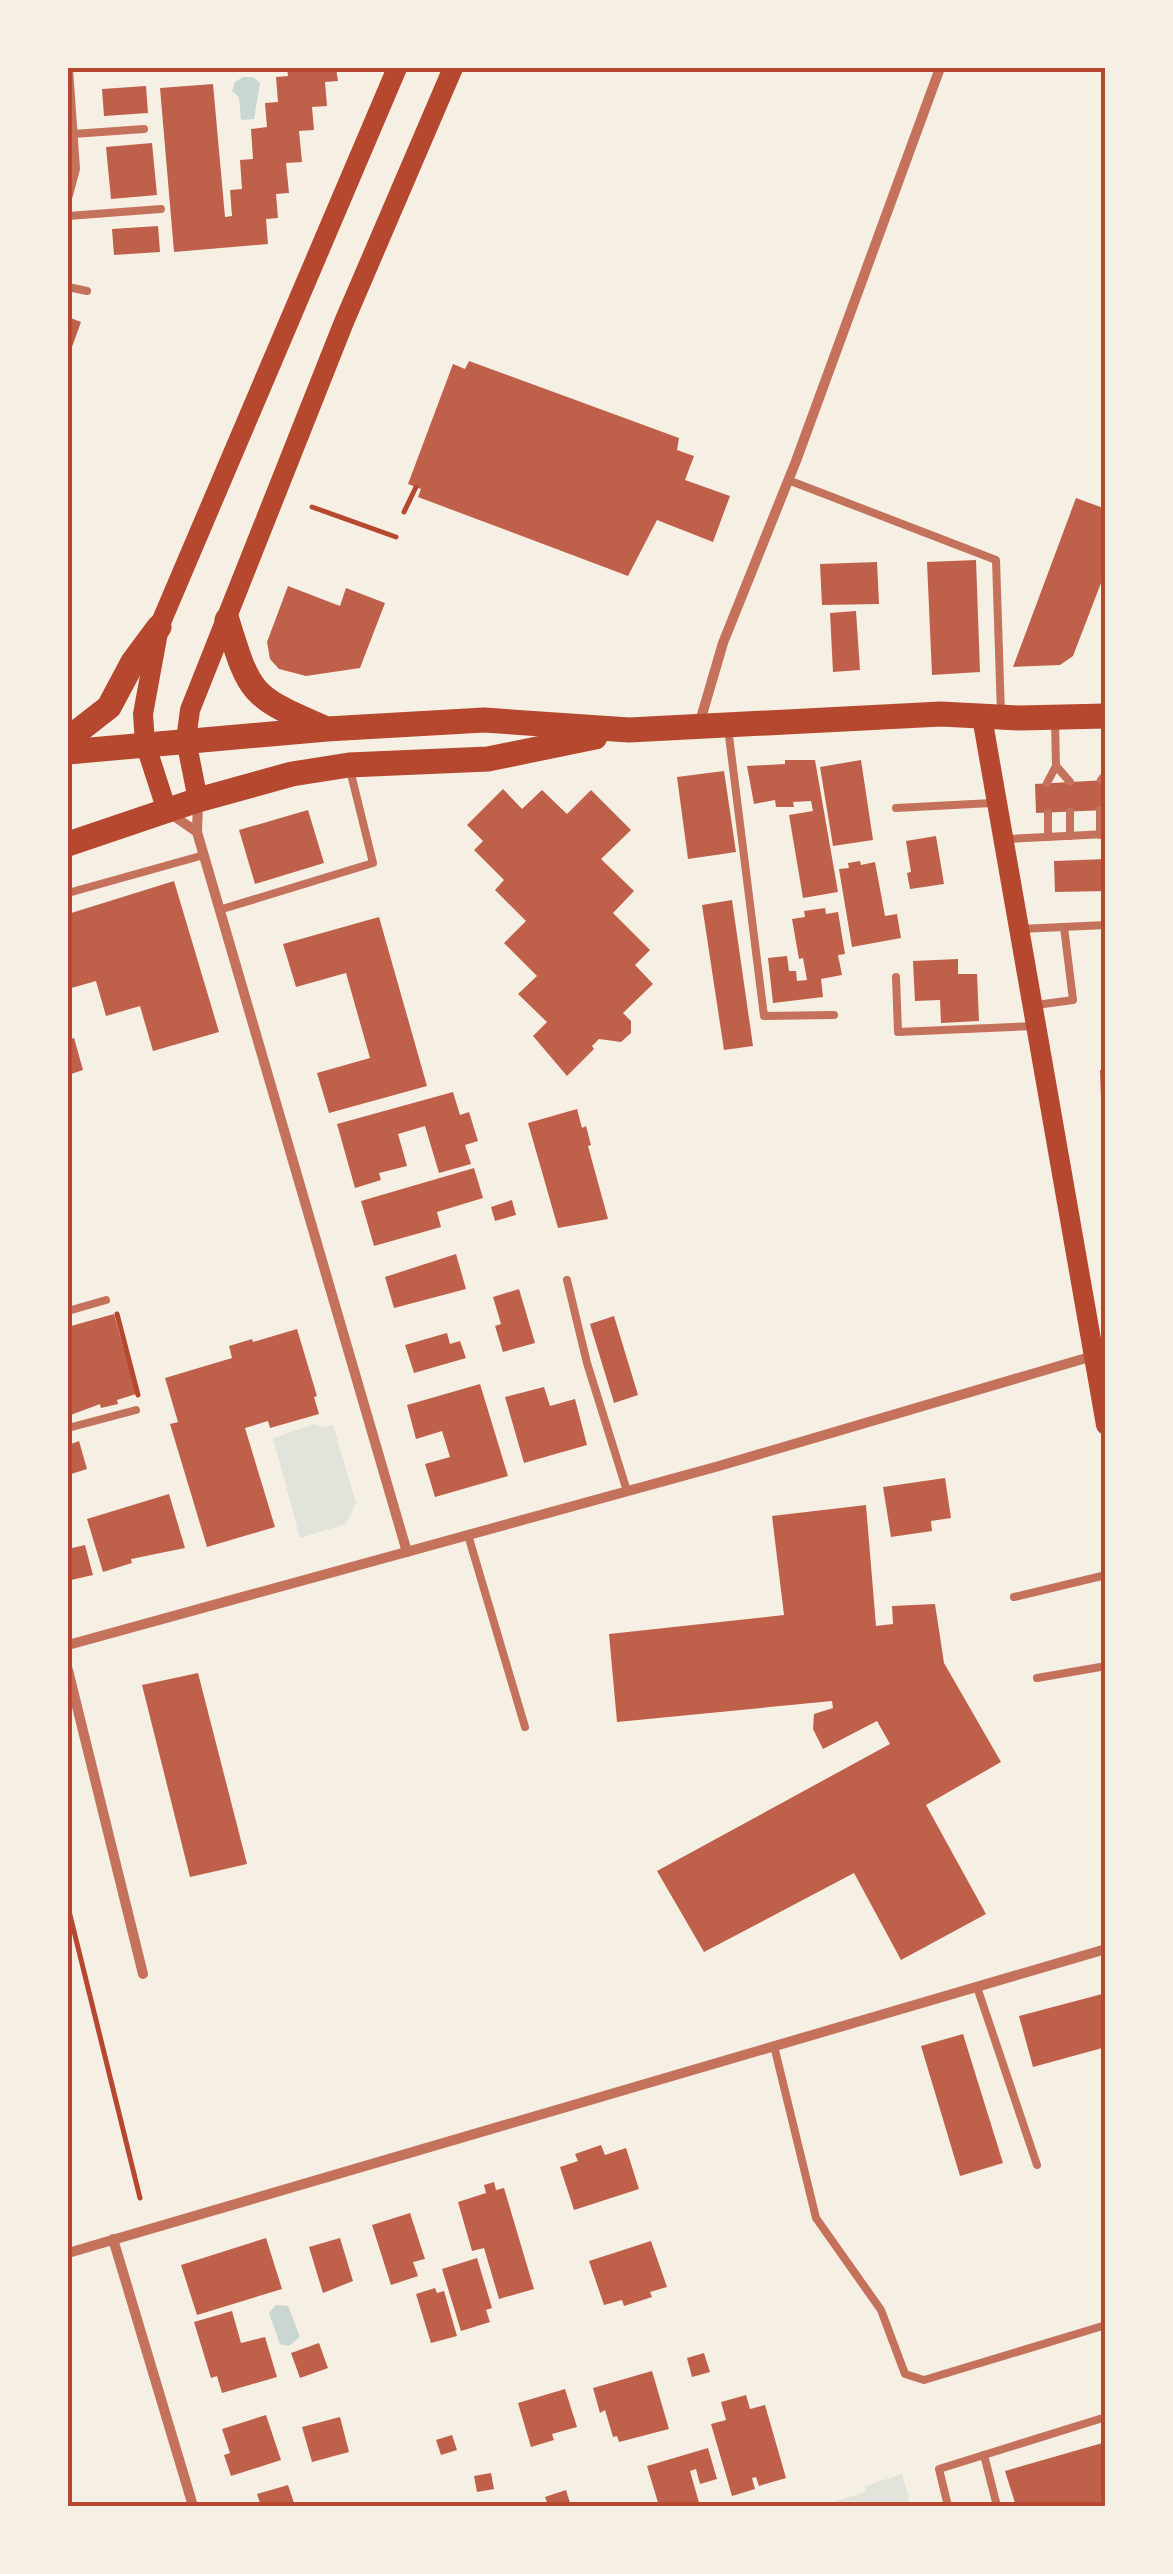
<svg xmlns="http://www.w3.org/2000/svg" width="1173" height="2574" font-family="'Sofia Sans Condensed',sans-serif">
	<rect width="100%" height="100%" fill="#f6efe4"/>
	<!-- green -->
	<g fill="#e2e4dc">
		<path d="M314 1424 324 1427 333 1425 356 1503 346 1524 300 1538 273 1438Z"/>
		<path d="M902 2474 911 2506H819L866 2492 865 2486Z"/>
	</g>
	<!-- water -->
	<g fill="#c9d6d2">
		<path d="M243 77H253L260 83 254 119 241 120 239 97 232 91 235 82Z"/>
		<path d="M276 2305 288 2306 300 2337 289 2346 280 2344 269 2313Z"/>
	</g>
	<!-- building -->
	<g fill="#bf614a">
		<path d="M287 68H336L338 81 325 82 327 106 312 107 314 130 299 131 302 162 286 163 289 193 276 194 278 218 266 219 268 244 174 252 160 88 213 84 225 217 232 216 230 190 242 189 240 160 253 159 251 129 267 127 265 103 278 102 276 77 288 76Z"/>
		<path d="M146 86 148 113 104 116 102 89Z"/>
		<path d="M152 143 157 195 111 199 106 147Z"/>
		<path d="M158 226 160 252 114 255 112 229Z"/>
		<path d="M68 317 81 322 68 358Z"/>
		<path d="M469 361 679 438 677 450 694 456 685 480 730 496 713 542 657 520 628 576 418 497 421 489 408 484 453 364 465 369Z"/>
		<path d="M1076 498 1106 509V570L1073 656 1060 665 1013 667Z"/>
		<path d="M976 560 980 672 932 675 927 562Z"/>
		<path d="M877 562 879 604 822 605 820 564Z"/>
		<path d="M288 586 340 606 346 588 385 603 360 668 306 676 279 669 270 659 267 642Z"/>
		<path d="M856 611 860 670 833 672 830 613Z"/>
		<path d="M785 760H815L838 892 803 898 789 815 813 811 811 801 793 802 794 807H776L775 800 754 804 747 766 785 764Z"/>
		<path d="M861 760 873 840 833 846 820 767Z"/>
		<path d="M724 771 736 852 688 859 677 777Z"/>
		<path d="M1106 780V810L1036 813 1035 784Z"/>
		<path d="M503 789 522 809 542 790 567 814 591 790 631 830 601 859 634 891 613 913 650 950 635 965 653 984 623 1013 631 1021V1033L621 1042 599 1039 592 1046 594 1049 567 1076 533 1036 547 1022 518 994 537 976 504 943 526 921 495 890 504 880 474 850 483 841 467 825Z"/>
		<path d="M308 810 324 863 255 884 239 830Z"/>
		<path d="M936 836 944 884 910 889 907 873 911 872 906 841Z"/>
		<path d="M1106 859V891L1055 892 1054 861Z"/>
		<path d="M860 861 861 865 875 862 885 916 897 914 901 938 852 947 839 869 849 868 848 863Z"/>
		<path d="M174 881 219 1032 153 1051 140 1006 106 1016 96 981 68 989V914Z"/>
		<path d="M732 900 753 1046 724 1050 702 905Z"/>
		<path d="M825 908 826 914 838 912 845 954 838 955 842 975 821 979 823 997 773 1003 768 958 787 956 789 971H796L797 981 807 980 803 958 799 959 792 919 805 917 804 911Z"/>
		<path d="M379 917 427 1086 329 1113 317 1073 370 1058 346 973 296 987 283 944Z"/>
		<path d="M958 959V974H977L979 1021 941 1023 940 1000 915 1001 913 961Z"/>
		<path d="M74 1038 83 1070 68 1075V1040Z"/>
		<path d="M1100 1070H1106V1129H1102Z"/>
		<path d="M453 1092 460 1115 469 1112 478 1141 465 1145 471 1164 439 1173 425 1126 398 1134 407 1166 379 1173 381 1180 355 1188 337 1124Z"/>
		<path d="M577 1109 582 1128 586 1126 591 1145 588 1146 608 1219 558 1228 528 1123Z"/>
		<path d="M474 1168 483 1198 437 1212 441 1227 374 1246 361 1201Z"/>
		<path d="M512 1200 516 1215 495 1221 491 1207Z"/>
		<path d="M456 1254 466 1289 394 1308 385 1277Z"/>
		<path d="M519 1289 535 1343 503 1352 495 1326 501 1324 493 1297Z"/>
		<path d="M114 1314 136 1394 117 1400 118 1404 101 1408 100 1404 68 1416V1318L71 1326Z"/>
		<path d="M614 1316 638 1395 614 1403 590 1324Z"/>
		<path d="M297 1329 317 1396 314 1397 319 1414 270 1428 268 1421 245 1428 275 1527 207 1547 170 1424 178 1422 165 1378 232 1358 229 1346 252 1339 253 1342Z"/>
		<path d="M447 1333 450 1344 460 1341 466 1358 414 1373 405 1345Z"/>
		<path d="M480 1384 508 1476 435 1497 425 1464 450 1457 442 1431 416 1439 407 1405Z"/>
		<path d="M544 1387 550 1406 575 1399 587 1445 524 1463 505 1397Z"/>
		<path d="M79 1441 87 1469 68 1475V1445Z"/>
		<path d="M945 1478 951 1518 931 1521 932 1531 891 1537 883 1487Z"/>
		<path d="M169 1494 185 1548 131 1559 132 1563 103 1572 87 1519Z"/>
		<path d="M866 1505 876 1626 893 1624 892 1606 935 1604 944 1663 1001 1762 926 1805 986 1914 901 1960 854 1873 704 1952 657 1871 890 1744 877 1721 823 1749 813 1729 814 1714 833 1708 832 1701 617 1722 609 1634 784 1615 772 1516Z"/>
		<path d="M85 1545 93 1575 71 1580 68 1576V1549Z"/>
		<path d="M198 1673 247 1864 190 1877 142 1685Z"/>
		<path d="M1106 1993V2047L1033 2067 1019 2016Z"/>
		<path d="M963 2034 1003 2163 960 2176 921 2046Z"/>
		<path d="M601 2145 605 2155 626 2148 639 2189 574 2210 560 2167 578 2161 575 2154Z"/>
		<path d="M494 2182 496 2190 504 2188 534 2289 499 2299 484 2248 472 2251 458 2202 486 2193 484 2185Z"/>
		<path d="M410 2213 425 2259 413 2262 418 2276 391 2285 372 2225Z"/>
		<path d="M266 2238 282 2289 197 2315 181 2265Z"/>
		<path d="M340 2238 353 2281 323 2293 309 2247Z"/>
		<path d="M651 2241 667 2287 650 2292 652 2297 624 2306 622 2300 604 2305 589 2261Z"/>
		<path d="M477 2258 492 2308 486 2310 490 2322 461 2331 442 2269Z"/>
		<path d="M435 2288 437 2293 444 2291 457 2336 431 2343 416 2294Z"/>
		<path d="M232 2311 241 2343 265 2337 277 2377 222 2393 217 2376 211 2378 194 2322Z"/>
		<path d="M319 2343 328 2368 300 2378 291 2353Z"/>
		<path d="M704 2353 710 2372 692 2377 687 2358Z"/>
		<path d="M652 2371 669 2429 619 2442 617 2436 613 2437 605 2410 600 2413 593 2388Z"/>
		<path d="M565 2389 577 2427 552 2434 554 2440 531 2447 518 2403Z"/>
		<path d="M746 2395 750 2409 765 2405 786 2478 759 2486 756 2477 752 2478 755 2489 732 2496 711 2424 726 2420 721 2402Z"/>
		<path d="M266 2415 281 2460 231 2476 224 2455 230 2453 222 2429Z"/>
		<path d="M340 2417 349 2452 312 2462 302 2427Z"/>
		<path d="M452 2435 457 2450 441 2455 436 2440Z"/>
		<path d="M1106 2442V2506H1016L1005 2471Z"/>
		<path d="M708 2448 717 2479 700 2484 696 2469 690 2471 700 2506H659L647 2466Z"/>
		<path d="M491 2473 494 2489 477 2492 474 2476Z"/>
		<path d="M288 2485 295 2506H261L257 2494Z"/>
		<path d="M566 2490 571 2506H548L545 2497Z"/>
	</g>
	<g fill="none" stroke-linecap="round" stroke-linejoin="round">
		<!-- path -->
		<g stroke="#b5482f" stroke-width="5">
			<path d="M312 507 396 537"/>
			<path d="M404 512 416 487"/>
			<path d="M117 1314 138 1395"/>
			<path d="M68 1907 140 2198"/>
		</g>
		<!-- service -->
		<g stroke="#c5725c" stroke-width="8">
			<path d="M73 134 144 129"/>
			<path d="M68 216 161 209"/>
			<path d="M68 287 87 291"/>
			<path d="M788 480 996 560 1001 714"/>
			<path d="M728 728 764 1016 834 1015"/>
			<path d="M1056 766 1070 782"/>
			<path d="M1101 780 1106 774"/>
			<path d="M1047 783 1056 766 1055 722"/>
			<path d="M896 808 992 803"/>
			<path d="M1100 810V835"/>
			<path d="M1070 836V812"/>
			<path d="M1048 837V813"/>
			<path d="M1008 839 1106 834"/>
			<path d="M68 893 204 855"/>
			<path d="M219 910 373 863 350 770"/>
			<path d="M1020 929 1106 925"/>
			<path d="M896 977 898 1032 1036 1026"/>
			<path d="M1036 1005 1073 1000 1064 927"/>
			<path d="M567 1280 587 1363 627 1491"/>
			<path d="M68 1311 106 1300"/>
			<path d="M68 1428 136 1410"/>
			<path d="M468 1535 525 1727"/>
			<path d="M1014 1597 1106 1575"/>
			<path d="M1037 1678 1106 1666"/>
			<path d="M977 1987 1037 2165"/>
			<path d="M774 2046 816 2218 881 2310 905 2374 924 2380 1106 2325"/>
			<path d="M984 2455 997 2506"/>
			<path d="M948 2506 939 2469 1106 2417"/>
		</g>
		<!-- minor -->
		<g stroke="#c5725c" stroke-width="10">
			<path d="M68 195 75 169 68 68"/>
			<path d="M699 725 723 643 796 461 940 68"/>
			<path d="M198 803 197 832 407 1552"/>
			<path d="M168 812 197 832"/>
			<path d="M68 1645 719 1466 1093 1356"/>
			<path d="M68 1670 143 1974"/>
			<path d="M113 2239 193 2506"/>
			<path d="M68 2253 1106 1949"/>
		</g>
		<!-- secondary -->
		<g stroke="#b5482f" stroke-width="20">
			<path d="M982 717 1106 1425"/>
			<path d="M198 800 186 740 190 710 344 322 453 68"/>
			<path d="M167 811 145 743 143 714 159 627 397 68"/>
		</g>
		<!-- primary -->
		<g stroke="#b5482f" stroke-width="25">
			<path d="M227 620C250 694 250 696 322 727"/>
			<path d="M68 739 109 707 133 662 159 627"/>
			<path d="M68 752 327 729 484 720 629 730 941 714 1020 718 1106 716"/>
			<path d="M68 844 198 800 292 774 349 765 488 759 595 737"/>
		</g>
	</g>
	<!-- border -->
	<rect width="1173" height="2574" fill="none" stroke="#f6efe4" stroke-width="140"/>
	<rect x="70" y="70" width="1033" height="2434" fill="none" stroke="#b5482f" stroke-width="4"/>
</svg>
